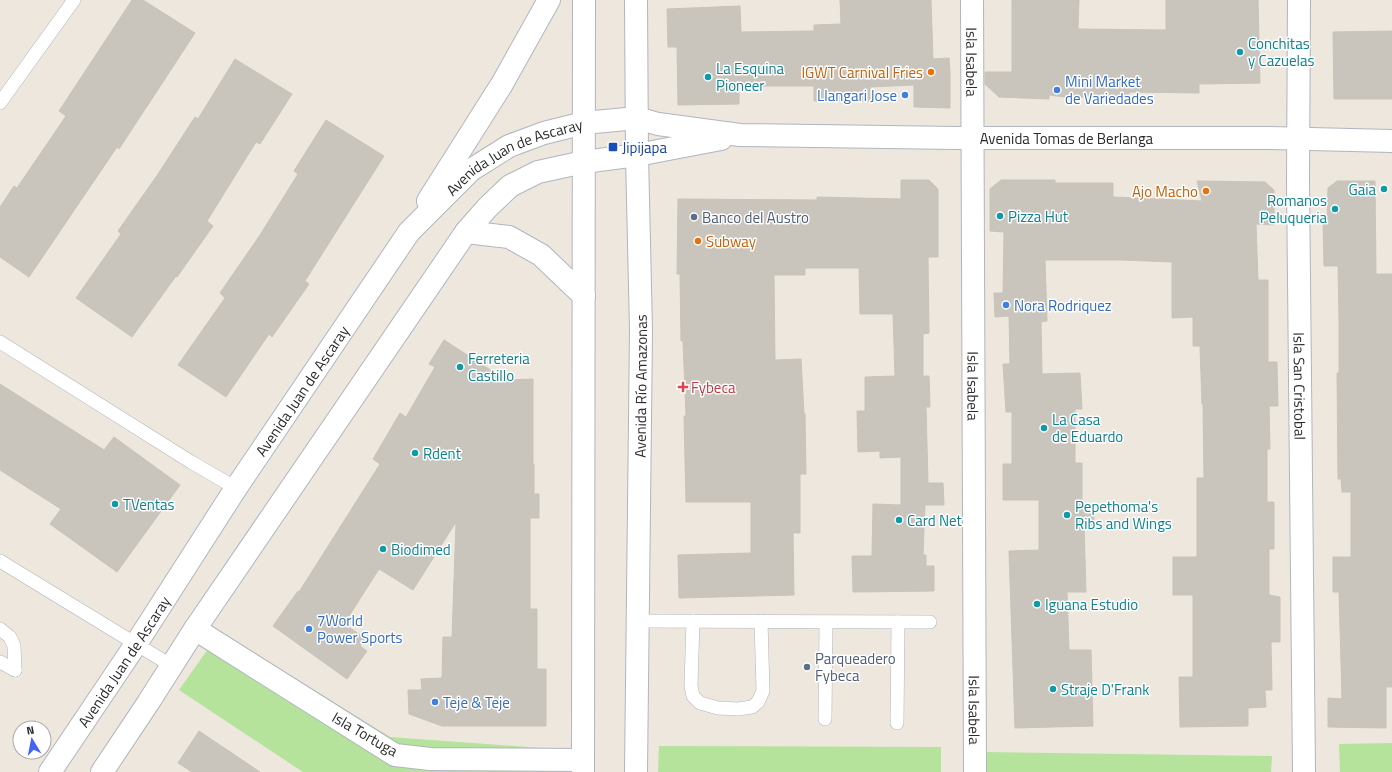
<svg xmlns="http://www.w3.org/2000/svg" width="1392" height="772" font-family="'Titillium Web',sans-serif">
	<rect width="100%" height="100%" fill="#ede7de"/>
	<!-- green -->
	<g fill="#b5e39c">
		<path d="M220 632 390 737 568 750 567 772H303L179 690Z"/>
		<path d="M1392 743V772H1340L1339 744Z"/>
		<path d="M659 746 941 747V772H658Z"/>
		<path d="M987 752 1272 756 1271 772H986Z"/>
	</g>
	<!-- building -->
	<g fill="#c9c5bd" stroke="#c9c3b8">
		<path d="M132 0H143L195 33 119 149 117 147 29 277 0 257V207L14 186 17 188 66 116 59 111Z"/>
		<path d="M840 0H931L933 59 949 58 950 72V108L914 107V85L870 87V101H814V86H739V104L678 105 677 47H668L667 9 740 6 741 32 814 31V25L841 24Z"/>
		<path d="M1012 0H1079L1078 29 1166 30V0H1258L1260 83 1199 84V93L1129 92V98L1080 97V99L1049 95V99L999 97 985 84V72H1012Z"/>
		<path d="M1392 31V99H1334L1333 32Z"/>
		<path d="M235 59 292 94 260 144 256 142 207 221 213 226 177 277 176 276 132 337 76 298 121 234 118 231 158 174 195 117 198 119Z"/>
		<path d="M326 120 384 156 305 281 309 284 272 337 269 334 226 397 178 365 225 298 220 293 260 235 298 174 294 171Z"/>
		<path d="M901 180H929L938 189V257H928L929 333 923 334V376H929L930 407H926L928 483H943L944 505H925L923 555H926V566H934V591L853 592 852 556H872L873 504 901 505V457L880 458V451L858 452 857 411H865V377L895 376 893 314H860L859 268H805V275H774L775 360 801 359 804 414H805L806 474H800V533H793L794 595 679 598 678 555 751 553V502H686L684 416H686L683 341H681L680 274H677L678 199 817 200V197L901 199Z"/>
		<path d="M1001 180H1055V183H1113V197L1202 201 1197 181 1265 182 1274 190V225L1256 224 1258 280H1268V362H1277L1278 406H1269L1270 449H1267V502H1274V549H1269V595L1280 597V642H1271L1272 690H1265L1266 707 1248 708V726L1180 727 1179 677H1193V595H1173V557H1197V478H1204L1203 404H1202L1200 346H1193V317L1172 318V262L1122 260H1045L1047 321 1041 322 1042 374 1080 373 1082 409H1075V463H1082V504H1094V526H1084L1086 592H1067L1069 650H1091L1093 726 1015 728 1009 551 1039 550V500H1003V464H1012V412H1006L1003 364H1010L1009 316 995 317 994 293H1003L1004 232 990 231V189Z"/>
		<path d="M1337 181H1375L1376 274H1392V687H1386V728L1328 727V698L1342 699 1339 592H1333V557H1351V492H1342L1341 479H1338L1337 373H1339V317L1338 266H1324L1323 221H1327L1328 188Z"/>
		<path d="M444 340 506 380 533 379V464H534V494H539V518H530V609H537V669H546V726H442L409 714 408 690H422L421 679 442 678 443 637H452L456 522 413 590 379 569 344 624 365 638 360 646 367 651 347 679 273 626 298 591 299 592 380 464 373 459 400 413 406 417 435 367 429 364Z"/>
		<path d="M0 384 104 450 114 437 180 485 117 572 50 524 61 509 0 470Z"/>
		<path d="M199 731 260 772H192L178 763Z"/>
	</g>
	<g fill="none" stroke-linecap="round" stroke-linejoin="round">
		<!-- service casing -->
		<g stroke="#b2b5bf" stroke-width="14">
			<g id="service">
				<path d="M0 103 74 0"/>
				<path d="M0 342 191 462 236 488"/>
				<path d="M0 561 172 666"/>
				<path d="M637 621 930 622"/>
				<path d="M693 621 691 686 693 696 700 703 718 708 738 709 752 707 758 702 763 691 761 621"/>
				<path d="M0 629 10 637 14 646 15 670"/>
				<path d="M0 662 15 670"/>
				<path d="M825 719 826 622"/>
				<path d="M897 723 898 622"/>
			</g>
		</g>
		<!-- minor casing -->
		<g stroke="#b2b5bf" stroke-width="24">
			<g id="minor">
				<path id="s1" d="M972 0 975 772"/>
				<path id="s2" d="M1299 0 1298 181 1304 772"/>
				<path d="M195 629 395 755 430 759 583 760"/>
			</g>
		</g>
		<!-- tertiary casing -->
		<g stroke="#b2b5bf" stroke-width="24">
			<g id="tertiary">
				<path id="s3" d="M637 118 658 124 740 135 957 138H1268L1392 141"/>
				<path d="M637 155 721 139"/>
			</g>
		</g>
		<!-- secondary casing -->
		<g stroke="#b2b5bf" stroke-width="24">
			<g id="secondary">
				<path d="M428 201 502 84 549 0"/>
				<path d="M466 232 509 237 541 255 584 296"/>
				<path id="s4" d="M50 772 136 644 236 488 409 232 471 170 509 146 544 133 584 123 637 118"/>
				<path d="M102 772 148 703 195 629 466 232 487 208 510 186 538 172 584 162 637 155"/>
				<path d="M583 772 584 0"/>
				<path id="s5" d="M636 772 641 331 637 155 636 0"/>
			</g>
		</g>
		<!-- service -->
		<use href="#service" stroke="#fff" stroke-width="13"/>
		<!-- minor -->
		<use href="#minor" stroke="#fff" stroke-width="22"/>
		<!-- tertiary -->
		<use href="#tertiary" stroke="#fff" stroke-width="22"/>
		<!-- secondary -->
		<use href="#secondary" stroke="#fff" stroke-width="22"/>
	</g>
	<!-- markers -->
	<g fill="#0f9aa8" stroke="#fff" stroke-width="1.5">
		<circle cx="1240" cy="52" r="4"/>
		<circle cx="708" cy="77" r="4"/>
		<circle cx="1384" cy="189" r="4"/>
		<circle cx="1335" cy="209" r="4"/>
		<circle cx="1000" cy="216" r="4"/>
		<circle cx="460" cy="367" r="4"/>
		<circle cx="1044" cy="428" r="4"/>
		<circle cx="415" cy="453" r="4"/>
		<circle cx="115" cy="504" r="4"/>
		<circle cx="1067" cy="515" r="4"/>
		<circle cx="899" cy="520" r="4"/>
		<circle cx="383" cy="549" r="4"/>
		<circle cx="1037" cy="604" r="4"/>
		<circle cx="1053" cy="689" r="4"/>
	</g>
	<g fill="#e8710a" stroke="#fff" stroke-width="1.5">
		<circle cx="931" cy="72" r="4"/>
		<circle cx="1206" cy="191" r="4"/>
		<circle cx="698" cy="241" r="4"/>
	</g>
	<g fill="#3f7fe0" stroke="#fff" stroke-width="1.5">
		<circle cx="1057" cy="90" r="4"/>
		<circle cx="905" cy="95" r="4"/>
		<circle cx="1006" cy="305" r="4"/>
		<circle cx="309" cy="629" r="4"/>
		<circle cx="435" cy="702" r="4"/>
	</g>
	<rect fill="#1a4fb4" stroke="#fff" stroke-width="1.5" x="608" y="142" width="10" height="10" rx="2"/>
	<g fill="#5c6f8a" stroke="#fff" stroke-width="1.5">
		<circle cx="694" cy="217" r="4"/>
		<circle cx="807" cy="667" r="4"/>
	</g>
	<path fill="#e0444e" stroke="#fff" stroke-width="1.5" d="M681 381h4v4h4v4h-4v4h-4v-4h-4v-4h4z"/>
	<g text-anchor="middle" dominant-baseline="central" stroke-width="3" stroke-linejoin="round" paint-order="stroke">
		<!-- culture labels -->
		<g font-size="15" fill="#0d838f" stroke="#fff" text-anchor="start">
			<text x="1248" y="43">Conchitas<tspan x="1248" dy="17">y Cazuelas</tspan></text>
			<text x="716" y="68">La Esquina<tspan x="716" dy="17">Pioneer</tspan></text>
			<text x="1376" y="189" text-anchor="end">Gaia</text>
			<text x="1327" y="200" text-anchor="end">Romanos<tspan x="1327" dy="17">Peluqueria</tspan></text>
			<text x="1008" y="216">Pizza Hut</text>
			<text x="468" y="358">Ferreteria<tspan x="468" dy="17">Castillo</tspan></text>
			<text x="1052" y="419">La Casa<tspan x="1052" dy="17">de Eduardo</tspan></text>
			<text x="423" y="453">Rdent</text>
			<text x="123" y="504">TVentas</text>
			<text x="1075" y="506">Pepethoma's<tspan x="1075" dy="17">Ribs and Wings</tspan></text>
			<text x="907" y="520">Card Net</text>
			<text x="391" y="549">Biodimed</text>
			<text x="1045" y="604">Iguana Estudio</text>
			<text x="1061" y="689">Straje D'Frank</text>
		</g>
		<!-- street labels -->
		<g font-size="15" fill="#2c2c2c" stroke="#fff">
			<text stroke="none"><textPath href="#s1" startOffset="62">Isla Isabela</textPath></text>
			<text stroke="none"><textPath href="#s3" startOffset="431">Avenida Tomas de Berlanga</textPath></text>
			<text stroke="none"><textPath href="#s4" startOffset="781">Avenida Juan de Ascaray</textPath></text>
			<text stroke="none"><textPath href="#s5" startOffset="386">Avenida Río Amazonas</textPath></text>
			<text stroke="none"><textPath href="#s1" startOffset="386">Isla Isabela</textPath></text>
			<text stroke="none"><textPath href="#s2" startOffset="386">Isla San Cristobal</textPath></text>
			<text stroke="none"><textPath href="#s4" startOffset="457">Avenida Juan de Ascaray</textPath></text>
			<text stroke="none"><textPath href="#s4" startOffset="133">Avenida Juan de Ascaray</textPath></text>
			<text stroke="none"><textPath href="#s1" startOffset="710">Isla Isabela</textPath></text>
			<text transform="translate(365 734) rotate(30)">Isla Tortuga</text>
		</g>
		<!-- food labels -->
		<g font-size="15" fill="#c56008" stroke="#fff" text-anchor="end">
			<text x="923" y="72">IGWT Carnival Fries</text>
			<text x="1198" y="191">Ajo Macho</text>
			<text x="706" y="241" text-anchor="start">Subway</text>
		</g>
		<!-- shop labels -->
		<g font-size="15" fill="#366cbe" stroke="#fff" text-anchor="start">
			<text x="1065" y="81">Mini Market<tspan x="1065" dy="17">de Variedades</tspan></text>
			<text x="897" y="95" text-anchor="end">Llangari Jose</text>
			<text x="1014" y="305">Nora Rodriquez</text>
			<text x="317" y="620">7World<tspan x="317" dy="17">Power Sports</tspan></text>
			<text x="443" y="702">Teje &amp; Teje</text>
		</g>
		<!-- transit labels -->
		<g font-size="15" fill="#164399" stroke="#fff" text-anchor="start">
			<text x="622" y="147">Jipijapa</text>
		</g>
		<!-- service labels -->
		<g font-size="15" fill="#4e5e75" stroke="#fff" text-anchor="start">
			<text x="702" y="217">Banco del Austro</text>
			<text x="815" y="658">Parqueadero<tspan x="815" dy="17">Fybeca</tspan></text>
		</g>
		<!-- health labels -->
		<g font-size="15" fill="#be3a42" stroke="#fff" text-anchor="start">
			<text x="691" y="387">Fybeca</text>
		</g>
	</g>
	<!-- north arrow -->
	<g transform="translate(32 740) rotate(350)"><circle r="19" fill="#ffffff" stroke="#ababab"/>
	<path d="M0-3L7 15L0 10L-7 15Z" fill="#4065f8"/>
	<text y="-6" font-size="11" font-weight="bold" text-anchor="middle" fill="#2c2c2c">N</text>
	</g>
</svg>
